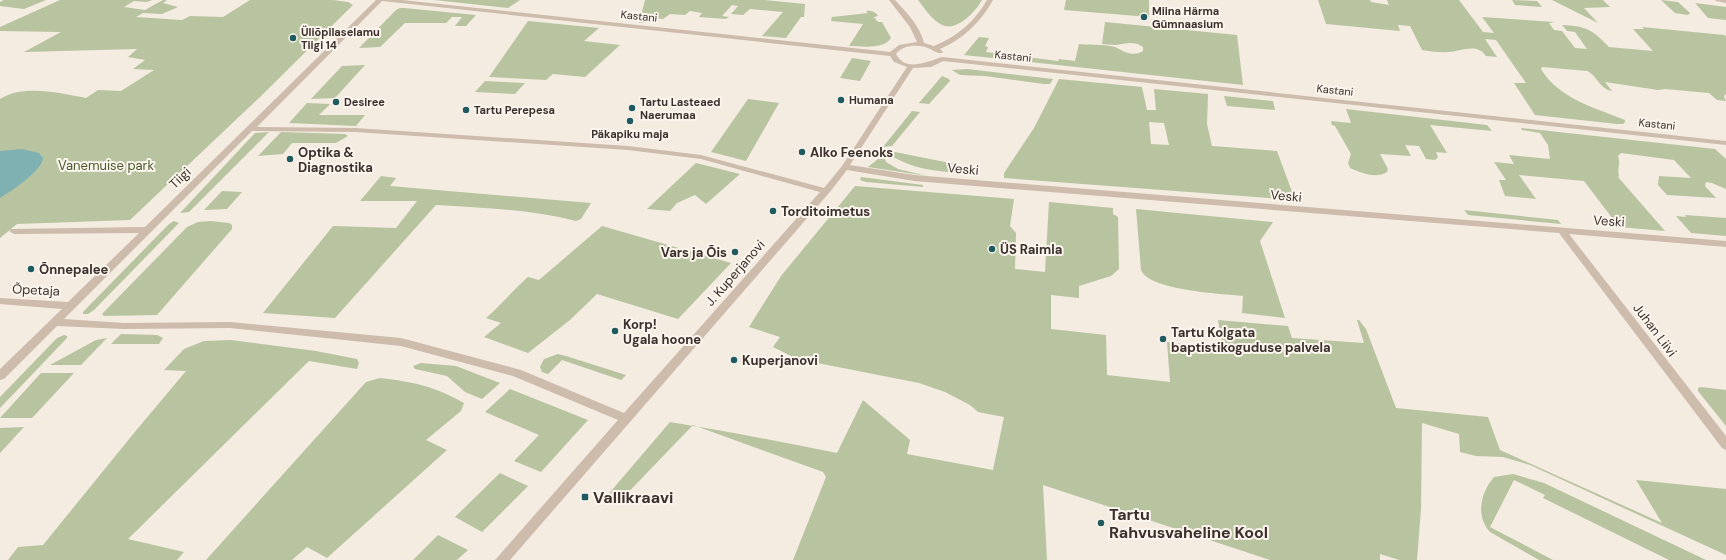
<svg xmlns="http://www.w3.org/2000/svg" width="1726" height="560" font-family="'DM Sans',sans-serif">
	<rect width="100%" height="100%" fill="#f4ebe1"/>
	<!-- green -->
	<g fill="#b8c4a0" fill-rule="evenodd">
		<path d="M4 0H46L24 9 0 6V2Z"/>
		<path d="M60 0H152L147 2 134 1 124 7 145 10 163 0H167L163 3 178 7 162 14 143 13 136 17 182 20 190 16 223 17 250 0H333L348 2 353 5 260 97 130 220 17 224 0 238V99C22 84 61 93 86 98L98 90 121 91 154 70 133 69 145 60 128 57 137 49 24 52 61 32 0 31V27Z"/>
		<path d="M434 0H520L508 8Z"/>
		<path d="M645 0H764L805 4 804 17H801L786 38 762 36 783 12 750 9 743 15 731 14 738 6 732 5 722 16 729 17 726 19 699 17 702 13 690 11 685 15 670 14 663 19 652 18 646 23H639Z"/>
		<path d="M918 0H982C976 11 957 32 942 25 932 20 925 9 918 0Z"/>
		<path d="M1066 0H1149V17L1064 10Z"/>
		<path d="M1318 0H1370L1371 2 1389 5 1387 0H1459L1483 32 1494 33 1482 17 1555 22 1549 23 1554 30 1562 31 1575 48 1587 49 1575 32 1567 31 1562 25C1586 26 1593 30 1609 47L1653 51 1633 29H1644L1642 27 1724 35 1726 36V94L1724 96 1726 101 1717 100 1709 93 1665 89 1658 90 1605 82 1612 91C1599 89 1597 75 1587 71L1542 67 1541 69C1558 98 1595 108 1625 120V122L1623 124H1617L1535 115 1514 83H1526L1496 40 1485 39 1497 57 1486 56C1476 42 1461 52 1448 52 1439 53 1430 51 1422 50L1410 26 1398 25 1400 31 1326 24Z"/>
		<path d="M1512 0 1537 1 1542 7 1515 5Z"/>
		<path d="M1552 0H1603L1610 7 1584 8 1598 23Z"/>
		<path d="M1661 0 1678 2 1690 13 1688 15 1675 13Z"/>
		<path d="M1695 3 1726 7V20L1708 18Z"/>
		<path d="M400 8H404L476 15 466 26H455L462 17H452L446 23H405L380 47 359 48 396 10Z"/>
		<path d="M866 11C871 10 876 12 878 16L874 17 878 22H882L891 38C883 50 861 46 849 46L863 24 831 21 832 17 868 13Z"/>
		<path d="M528 21 599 28 584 41 620 45 585 77 553 74 546 80 489 77Z"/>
		<path d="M1105 22 1237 35 1243 85 964 55 979 37 989 38 985 46 988 47 986 52 1058 61 1059 59 1075 61 1079 44C1087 45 1110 44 1117 48 1125 52 1133 57 1143 51V47C1133 40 1125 44 1115 45 1111 45 1106 44 1102 44Z"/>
		<path d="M852 58 871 61 860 81 840 78Z"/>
		<path d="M365 65 335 98 311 99 342 66Z"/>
		<path d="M967 69 1053 79 1050 84H1044L985 76 960 75 952 70Z"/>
		<path d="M942 76 949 79 950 81 929 104 919 103Z"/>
		<path d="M1059 79 1142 87 1147 110H1156L1154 89 1208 94 1207 124 1212 146 1277 151 1295 200 1004 178V173L1034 128ZM1149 122 1164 123 1169 145 1151 144Z"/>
		<path d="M485 81 525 83 515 94 475 92Z"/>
		<path d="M1224 96 1273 101 1275 110 1227 106Z"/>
		<path d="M748 99 779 103 746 161 711 152Z"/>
		<path d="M307 103 330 104 319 115H365L356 126 289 123Z"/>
		<path d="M1346 109 1487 125 1492 131 1430 125 1447 153 1436 152 1438 157 1435 160 1426 159 1419 146 1405 145 1411 156 1380 154 1388 169 1387 172C1376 179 1361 173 1350 168L1348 163 1351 154 1335 126 1332 125 1331 121 1351 123Z"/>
		<path d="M912 111 920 112 892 146 883 147Z"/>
		<path d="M1521 128 1715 149 1726 159V189L1712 183 1706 182 1705 186 1716 198 1667 195 1658 185 1659 176 1691 178 1674 160 1621 153 1618 156C1621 165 1617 169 1619 176L1618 177 1665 231 1619 227 1584 181 1519 175 1536 199 1505 196 1499 180H1506L1494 162 1514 164 1509 155 1550 159 1548 145 1540 133 1522 130Z"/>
		<path d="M269 132 189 212 180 213 255 133Z"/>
		<path d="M281 132 345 134 348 136 336 143H292L283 154 258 156Z"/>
		<path d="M895 152 955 164 978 174C947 172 915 172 889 154Z"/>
		<path d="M878 159H885L886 162 898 169 927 176 868 167Z"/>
		<path d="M696 163 740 174 706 204 695 195 677 203 670 211 647 209Z"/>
		<path d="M381 176 396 178 390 186 591 203 581 219 576 221C529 209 484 208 436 205L335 318 263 313 333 226 396 228 417 201H360Z"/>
		<path d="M861 177 923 185V187L866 182 860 180Z"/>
		<path d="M855 186 1014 199 1010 226 1016 233 1015 269 1045 272 1049 202 1113 208V214L1118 217 1119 269 1111 276 1079 286V298L1051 295V329L1106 335 1107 375 1170 382 1167 342 1223 349 1218 320 1288 326 1292 338 1364 343 1357 320H1359L1366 329 1396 408 1488 417 1500 450 1662 523 1636 480 1726 489V555L1530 465 1503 457 1476 456 1460 452 1459 434 1422 423 1421 509 1417 560H1399L1380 554V560H1270L1043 485 1047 560H793L826 477 823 472 693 425 618 503 606 497 670 422C726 431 782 442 837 453L863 400 910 440 907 454 993 470 1004 417 978 412 970 405 945 392 919 383 797 359 773 347 780 337 749 327 781 276Z"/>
		<path d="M222 191 242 192 227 209 204 210Z"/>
		<path d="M1136 209 1273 222 1260 241 1285 318 1242 313 1243 296C1222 294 1148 290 1141 270Z"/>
		<path d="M1464 210 1558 220 1561 224 1468 215Z"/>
		<path d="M1685 215 1726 218V236L1691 233 1676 216 1686 217Z"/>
		<path d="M174 221 179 223 94 310 88 314H83V312L169 224Z"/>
		<path d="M211 221 229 223 232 225V229L157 315 104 316 102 314 187 227 198 222Z"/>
		<path d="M602 226 731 263 678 319 597 294 570 320 528 353 484 337 501 323 486 318C501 305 513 290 528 277L539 280Z"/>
		<path d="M121 334 157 335 163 338 159 344H111Z"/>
		<path d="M64 335 67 336V338L0 408V397L57 338Z"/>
		<path d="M107 338 81 365H50L96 340Z"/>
		<path d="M231 340 316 351 357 359 359 363 357 369 309 361 128 539 184 552 177 560H8L18 547 43 545 134 433 186 371 164 370 184 349 204 341Z"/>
		<path d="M558 354 566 356 626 375 621 380 562 360 548 374 542 372 540 367 544 359Z"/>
		<path d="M421 363 456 366 500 383 482 399 465 392 447 376 415 369 413 366Z"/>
		<path d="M41 373H74L32 418H0Z"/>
		<path d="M380 378C414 382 434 386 464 403L461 411 426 440 447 450 327 558 307 547 292 560H206L366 382Z"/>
		<path d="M1701 387 1726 390V426L1698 391V388Z"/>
		<path d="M510 389 588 420 541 472 514 461 539 435 485 412Z"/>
		<path d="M24 427 0 453V428Z"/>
		<path d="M500 473 528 486 482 532 455 517Z"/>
		<path d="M1513 474 1544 483 1706 560H1669L1543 498 1545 495 1514 480 1490 527 1553 560H1539L1490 532C1475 516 1481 492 1494 477Z"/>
		<path d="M438 535 468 550 457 560H413Z"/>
	</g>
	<!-- water -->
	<path fill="#7fb0b2" d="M22 149 39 153 43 158C42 171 11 191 0 198V151Z"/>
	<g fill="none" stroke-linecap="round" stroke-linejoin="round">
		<!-- minor -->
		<g fill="#cdbbac" fill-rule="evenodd">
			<path d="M376 0H402L890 52 899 45 917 42 910 27 889 0H895C907 13 920 26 924 43L934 46C957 37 975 21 987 0H993C981 22 963 39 940 49L943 52 942 53C937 54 933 50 928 48 917 44 903 45 896 54 906 73 928 61 942 57L1726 141V145L943 61 931 67 913 68 850 165 914 175 1726 241V247L1569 234 1726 436V450L1722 448 1559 233 914 181 847 170 829 193 510 560H495L618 420 513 376 401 346 230 328 124 329 57 326 4 379 0 380V369L62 309 0 304V298L68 302 139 233 14 234 9 231 11 229 145 227ZM382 1 890 56 894 62 907 67 842 166 824 188 701 155 628 146 355 128 257 127ZM252 131 355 132 628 150 701 159 820 192 624 413 521 370 401 338 230 322 124 323 64 319Z"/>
			<path d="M1715 0H1726V3L1716 1Z"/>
		</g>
	</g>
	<!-- markers -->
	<g fill="#1f5a5e" stroke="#fbf5ee" stroke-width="1.5">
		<circle cx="1144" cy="17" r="4"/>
		<circle cx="293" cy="38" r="4"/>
		<circle cx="841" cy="100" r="4"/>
		<circle cx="336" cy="102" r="4"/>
		<circle cx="632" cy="108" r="4"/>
		<circle cx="466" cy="110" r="4"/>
		<circle cx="630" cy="121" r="4"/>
		<circle cx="802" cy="152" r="4"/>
		<circle cx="290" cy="159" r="4"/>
		<circle cx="773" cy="211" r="4"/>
		<circle cx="992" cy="249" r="4"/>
		<circle cx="735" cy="252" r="4"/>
		<circle cx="31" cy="269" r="4"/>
		<circle cx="615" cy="331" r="4"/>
		<circle cx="1163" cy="339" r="4"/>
		<circle cx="734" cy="360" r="4"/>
		<rect x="581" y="493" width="8" height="8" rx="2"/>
		<circle cx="1101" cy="523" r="4"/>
	</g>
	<g text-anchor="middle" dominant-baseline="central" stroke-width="4" stroke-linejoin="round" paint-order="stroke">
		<!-- far-poi labels -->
		<g font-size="11" font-weight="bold" fill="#3b302b" stroke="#fbf5ee" text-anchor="start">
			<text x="1152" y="11">Miina Härma<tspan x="1152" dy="13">Gümnaasium</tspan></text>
			<text x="301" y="32">Üliõpilaselamu<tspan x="301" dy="13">Tiigi 14</tspan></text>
			<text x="849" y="100">Humana</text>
			<text x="344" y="102">Desiree</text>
			<text x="640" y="102">Tartu Lasteaed<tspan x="640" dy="13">Naerumaa</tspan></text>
			<text x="474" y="110">Tartu Perepesa</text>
			<text x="630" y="134" text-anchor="middle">Päkapiku maja</text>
		</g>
		<!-- far-street labels -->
		<g font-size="11" fill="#3b302b" stroke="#fbf5ee">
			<text transform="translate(639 16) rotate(6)">Kastani</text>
			<text transform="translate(1013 56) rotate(6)">Kastani</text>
			<text transform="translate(1335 90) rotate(6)">Kastani</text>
			<text transform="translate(1657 124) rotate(6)">Kastani</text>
		</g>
		<!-- poi labels -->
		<g font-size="13" font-weight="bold" fill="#3b302b" stroke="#fbf5ee" text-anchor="start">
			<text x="298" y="152">Optika &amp;<tspan x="298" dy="15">Diagnostika</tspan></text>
			<text x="810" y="152">Alko Feenoks</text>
			<text x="781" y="211">Torditoimetus</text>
			<text x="1000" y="249">ÜS Raimla</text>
			<text x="727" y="252" text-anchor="end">Vars ja Õis</text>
			<text x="39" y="269">Õnnepalee</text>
			<text x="623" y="324">Korp!<tspan x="623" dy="15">Ugala hoone</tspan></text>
			<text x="1171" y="332">Tartu Kolgata<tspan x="1171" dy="15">baptistikoguduse palvela</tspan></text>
			<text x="742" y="360">Kuperjanovi</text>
		</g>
		<!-- park labels -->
		<g font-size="13" fill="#4a5a2e" stroke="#fbf5ee">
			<text x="106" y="165">Vanemuise park</text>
		</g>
		<!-- street labels -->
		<g font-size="13" fill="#3b302b" stroke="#fbf5ee">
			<text transform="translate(963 169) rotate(5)">Veski</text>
			<text transform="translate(180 178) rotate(-44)">Tiigi</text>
			<text transform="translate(1286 196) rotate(5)">Veski</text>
			<text transform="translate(1609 221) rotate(4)">Veski</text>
			<text transform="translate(735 273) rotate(-49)">J. Kuperjanovi</text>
			<text transform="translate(36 290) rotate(3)">Õpetaja</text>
			<text transform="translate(1655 330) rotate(53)">Juhan Liivi</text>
		</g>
		<!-- near-poi labels -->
		<g font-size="16" font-weight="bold" fill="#3b302b" stroke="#fbf5ee" text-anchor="start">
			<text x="593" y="497">Vallikraavi</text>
			<text x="1109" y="514">Tartu<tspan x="1109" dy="18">Rahvusvaheline Kool</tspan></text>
		</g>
	</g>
</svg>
